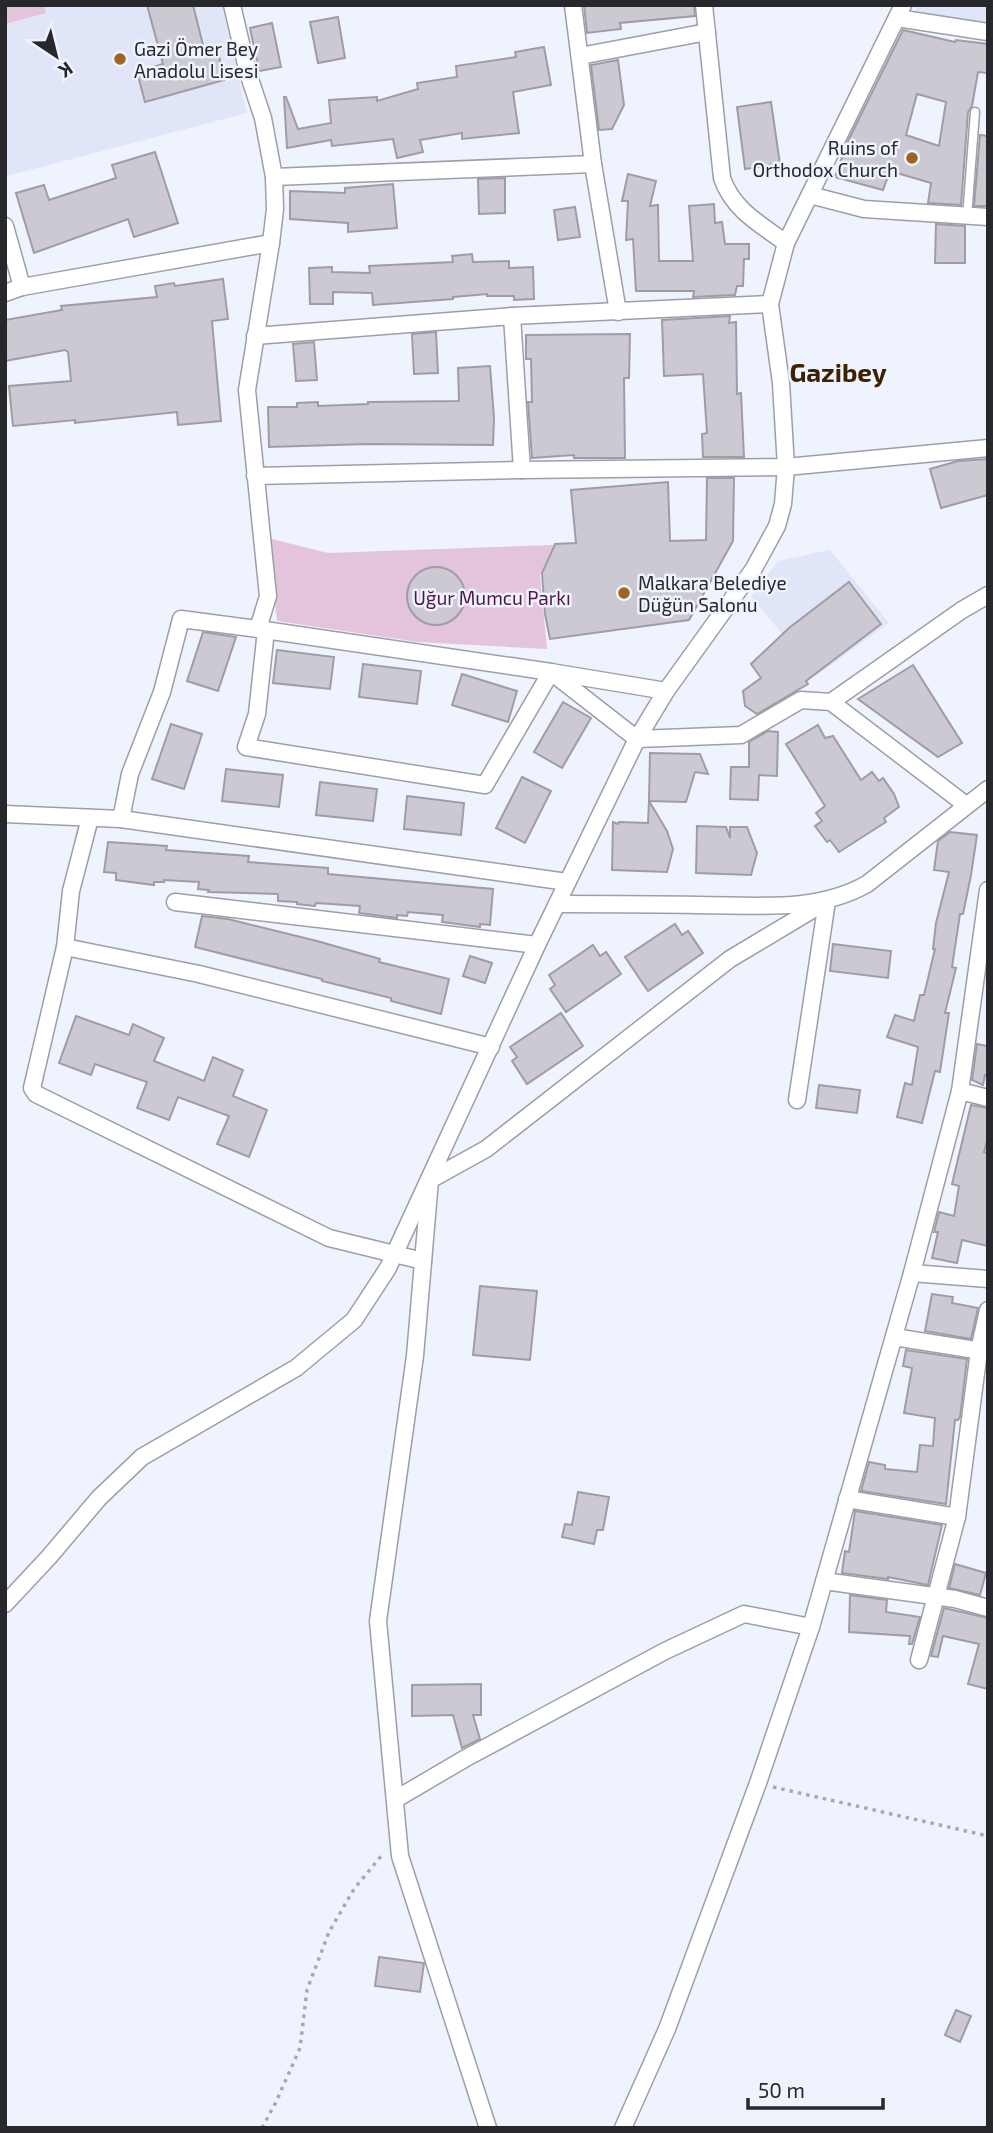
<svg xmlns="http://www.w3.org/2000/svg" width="993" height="2133" font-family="'Exo 2',sans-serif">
	<rect width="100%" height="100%" fill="#eff3fe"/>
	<!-- built -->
	<g fill="#e0e6f8">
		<path d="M5 5H222L247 113 7 176Z"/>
		<path d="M918 5H988V28L913 16Z"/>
		<path d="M830 550 889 623 817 675 751 597 778 561Z"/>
	</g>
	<!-- green -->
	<g fill="#e4c3dc">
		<path d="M5 5H44L46 13 5 24Z"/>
		<path d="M268 538 328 553 553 545 540 575 547 649 418 642 277 621Z"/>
	</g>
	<!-- building -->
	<g fill="#cdc9d3" stroke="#a09ca6" stroke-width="2" fill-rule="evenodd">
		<path d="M147 5H193L204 49 217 46 224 80 145 102 137 72 163 64Z"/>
		<path d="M584 5H694L695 16 620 23 621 29 587 33Z"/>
		<path d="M338 17 345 58 318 63 310 22Z"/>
		<path d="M272 23 281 67 259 71 250 28Z"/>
		<path d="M903 30 955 42 956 40 988 44V73L978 72 972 106 968 112 961 205 928 203 931 183 890 171 883 190 835 177 847 143ZM917 94 946 102 939 146 906 135Z"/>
		<path d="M544 47 551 85 513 92 519 133 462 139V133L420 140 423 152 397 158 393 139 332 146 331 140 287 148 284 97H286L298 129 331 123 329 100 377 97V101L418 89 417 83 457 77 456 66 516 57 515 52Z"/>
		<path d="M618 60 624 105 612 129 599 130 591 65Z"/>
		<path d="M771 102 780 164 745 169 737 107Z"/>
		<path d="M980 135 988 136V206H974Z"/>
		<path d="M155 152 178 223 134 237 128 219 34 253 16 193 44 185 49 200 116 178 112 165Z"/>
		<path d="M628 174 656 181 650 206 658 205 659 261H693L689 206 714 204 715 223 722 222 725 244H749V259H744L743 286H737L735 295 693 297 694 291H636L633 239 626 240 628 201H622Z"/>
		<path d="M505 178V213L479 214 478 179Z"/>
		<path d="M393 184 397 228 348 232V223L290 219V191L345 193V188Z"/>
		<path d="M575 207 580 237 558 240 554 210Z"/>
		<path d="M936 224 965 226V263H935Z"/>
		<path d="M472 254 473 262 509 261V268L533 267 534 299 514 300V296H487V294L453 297V299L373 305 372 293 333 292V304H310L309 268 332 267V272L370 273 369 266 453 262 452 256Z"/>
		<path d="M223 279 228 319 212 321 221 421 178 425 177 412 75 423V420L13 426 9 386 71 381 68 352 65 350 5 361V320L62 310 61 306 157 297 155 286 174 283 175 286Z"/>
		<path d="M730 316 729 323 736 322 737 394 741 393 744 457H703L702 434 707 433 703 374 664 376 662 320Z"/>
		<path d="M436 332 438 373 414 374 412 334Z"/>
		<path d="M630 334 629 378H624L625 458H574V455L532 458 528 402H532L531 359H526V335Z"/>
		<path d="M314 342 317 380 296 381 293 344Z"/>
		<path d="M490 366 494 418 493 445 368 444 269 447 268 407H297V403L318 402V406L368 404V402L459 401 458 368Z"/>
		<path d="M988 459V495L941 508 930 469 958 461Z"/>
		<path d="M707 478H734L733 541 689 620 550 639 545 614 542 573 555 544 576 543 571 490 668 482 670 541 706 540Z"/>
		<circle cx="436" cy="596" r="29"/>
		<path d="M849 582 881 624 806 681 808 684 757 714 745 706 743 691 761 678 751 664 789 628Z"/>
		<path d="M203 632 236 637 218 691 187 681Z"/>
		<path d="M277 650 334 657 330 689 273 683Z"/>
		<path d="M363 664 421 671 417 704 359 697Z"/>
		<path d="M913 665 962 743 938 757 858 699Z"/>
		<path d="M462 674 517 691 508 722 452 705Z"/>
		<path d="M563 702 591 718 562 768 534 752Z"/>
		<path d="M171 724 202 734 184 789 152 779Z"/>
		<path d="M818 725 825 738 833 736 861 780 872 772 879 781 883 778 894 794 899 807 884 818 886 822 839 852 830 840 827 842 815 826 822 821 816 813 825 806 786 744Z"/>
		<path d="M768 731 778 732 777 776 759 775 758 800 730 799 731 767H749V742Z"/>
		<path d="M650 753 700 754 708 774 695 772 686 802 649 801Z"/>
		<path d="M226 769 283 775 279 807 222 801Z"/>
		<path d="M522 777 551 791 525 843 496 828Z"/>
		<path d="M320 782 377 789 373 821 316 815Z"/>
		<path d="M407 796 464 803 461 835 404 829Z"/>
		<path d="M649 801 667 831 673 849 667 872 612 870 613 822 618 824 619 822 648 823Z"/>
		<path d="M697 826 726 827 730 838V827H747L757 853 751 875 696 873Z"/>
		<path d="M950 832 977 835 971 875 963 914H960L952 967 956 968 945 1013H949L940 1072 935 1071 922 1123 897 1117 905 1083 912 1085 918 1047 887 1037 895 1015 914 1021 920 995H924L935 949H933L936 923 949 872 934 870 938 841Z"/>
		<path d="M108 842 167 846 166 850 249 856 248 862 328 868V874L493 889 490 925 480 924V927L442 922 443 915 408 912 407 916 397 915V918L359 913 360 906 316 903 315 906 297 904V902L278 901V894L208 892 209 890 198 889 199 882 164 880V882H154V885L116 880V873L104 872Z"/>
		<path d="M202 916 228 919 317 941 380 959 379 962 449 979 441 1014 391 1001V998L322 981V979L195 947Z"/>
		<path d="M675 924 682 935 688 931 703 953 648 991 625 957Z"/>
		<path d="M833 944 891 951 888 978 830 971Z"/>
		<path d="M593 945 600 956 606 952 621 974 566 1012 550 989 555 985 549 975Z"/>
		<path d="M470 956 492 963 485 983 463 976Z"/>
		<path d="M561 1013 583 1046 527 1084 512 1061 517 1057 510 1047Z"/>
		<path d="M76 1016 129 1035 133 1024 164 1038 154 1061 204 1081 213 1057 243 1070 233 1096 267 1110 249 1157 217 1144 229 1116 178 1097 169 1120 137 1108 147 1082 95 1064 91 1075 59 1063Z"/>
		<path d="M977 1044 988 1046V1075H985L983 1085 972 1080Z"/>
		<path d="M819 1085 860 1090 857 1113 816 1108Z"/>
		<path d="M971 1105 988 1108V1137L984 1152 988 1153V1246L962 1240 957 1263 932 1258 938 1232H934L939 1212 954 1216 959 1186 952 1184Z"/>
		<path d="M480 1286 537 1291 530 1360 473 1355Z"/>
		<path d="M932 1294 953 1297 952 1303 978 1308 971 1339 925 1331Z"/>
		<path d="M906 1350 967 1359 960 1417 958 1420H955L946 1504 861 1491 869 1462 885 1465V1469L917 1472 920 1445 933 1446 935 1418 904 1413 912 1368 903 1366Z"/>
		<path d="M578 1492 609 1497 603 1530H597L594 1544 562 1537 565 1524 572 1525Z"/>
		<path d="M855 1511 942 1525 928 1585 888 1577V1579L842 1573 845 1551 849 1552Z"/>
		<path d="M955 1564 986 1573 980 1595 949 1588Z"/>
		<path d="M850 1595 887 1600 886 1612 920 1617 912 1644H909L910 1636 849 1632Z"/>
		<path d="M944 1608 988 1618V1689L968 1684 979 1644 943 1636 938 1657 931 1656Z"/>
		<path d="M481 1684V1715H473L480 1739 462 1748 453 1715 412 1716V1685Z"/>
		<path d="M379 1957 424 1963 420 1992 375 1986Z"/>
		<path d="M956 2010 971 2016 960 2042 945 2035Z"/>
	</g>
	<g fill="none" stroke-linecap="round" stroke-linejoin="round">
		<!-- service casing -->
		<g stroke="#9c9fa9" stroke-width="11">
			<path id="service" d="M967 217 975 112"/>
		</g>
		<!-- minor casing -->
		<g stroke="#9c9fa9" stroke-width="19">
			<g id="minor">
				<path d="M573 5 593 164 618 312"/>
				<path d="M704 5 722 178C733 210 760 224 786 243"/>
				<path d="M897 18 988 32"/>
				<path d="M580 56 707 32"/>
				<path d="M274 177 593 164"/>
				<path d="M810 195 864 209 988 217"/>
				<path d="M5 226 22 287"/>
				<path d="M5 293 22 287 271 243"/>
				<path d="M512 316 522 470 786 467 988 448"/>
				<path d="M255 336 512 316 770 304"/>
				<path d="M255 476 522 470"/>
				<path d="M258 629 551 672 637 739 741 735 801 700 831 702 966 805"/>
				<path d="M266 630 257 714 246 747 485 785 551 672 666 691"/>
				<path d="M831 702 962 610 988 595"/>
				<path d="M5 814 121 819 567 882"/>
				<path d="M90 818 71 891 65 947 32 1088 36 1094 329 1238 423 1261"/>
				<path d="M121 819 130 774 162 692 181 619 258 629 268 596 247 390 271 243 275 209 274 177 263 118 248 73 232 5"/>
				<path d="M175 902 537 945"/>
				<path d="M557 904C604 904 651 904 698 905 755 905 816 913 867 884L988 789"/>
				<path d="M65 947 199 974 491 1047"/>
				<path d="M960 1091 988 1098"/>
				<path d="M797 1100 827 901"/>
				<path d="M912 1273 988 1279"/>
				<path d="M894 1337 988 1352"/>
				<path d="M847 1499 957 1517"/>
				<path d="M824 1581 955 1599 988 1608"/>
				<path d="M5 1604 49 1557 99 1498 142 1457 296 1368 354 1320 388 1268 537 945 637 739 666 691 753 570 777 526 783 504 786 467 781 383 770 304 786 243 903 5"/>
				<path d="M919 1660 957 1517 979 1351 988 1310"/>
				<path d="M396 1799 466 1758 665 1651 744 1614 811 1627"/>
				<path d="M488 2128 400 1856 378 1621 415 1356 430 1180 486 1149 730 959 827 901"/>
				<path d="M623 2128 667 2029 758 1783 811 1627 912 1273 960 1091 988 890"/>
			</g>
		</g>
		<!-- path -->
		<g stroke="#a6a9b2" stroke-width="3.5" stroke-dasharray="3.5 5" stroke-linecap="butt">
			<path d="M773 1787 988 1836"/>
			<path d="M262 2128 276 2102 300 2048 307 1990 329 1932 354 1889 382 1855"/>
		</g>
		<!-- service -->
		<use href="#service" stroke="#fff" stroke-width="8"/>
		<!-- minor -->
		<use href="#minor" stroke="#fff" stroke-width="16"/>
	</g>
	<!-- markers -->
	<g fill="#9d6620" stroke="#eff3fe" stroke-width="2.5">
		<circle cx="120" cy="59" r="7"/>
		<circle cx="912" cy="158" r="7"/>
		<circle cx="624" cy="593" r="7"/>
	</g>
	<g text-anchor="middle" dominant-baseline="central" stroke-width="5" stroke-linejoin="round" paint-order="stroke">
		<!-- poi labels -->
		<g font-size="19" fill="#26282c" stroke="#eff3fe" text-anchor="start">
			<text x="134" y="48">Gazi Ömer Bey<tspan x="134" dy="22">Anadolu Lisesi</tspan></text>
			<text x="898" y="147" text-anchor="end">Ruins of<tspan x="898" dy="22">Orthodox Church</tspan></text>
			<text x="638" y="582">Malkara Belediye<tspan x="638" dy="22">Düğün Salonu</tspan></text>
		</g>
		<!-- park labels -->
		<g font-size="19" fill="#4f1846" stroke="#eff3fe">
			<text x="492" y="597">Uğur Mumcu Parkı</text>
		</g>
		<!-- district labels -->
		<g font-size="26" font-weight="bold" fill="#3c2201" stroke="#eff3fe">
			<text x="838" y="371">Gazibey</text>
		</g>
	</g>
	<!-- border -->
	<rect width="993" height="2133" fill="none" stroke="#26282c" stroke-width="14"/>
	<!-- north arrow -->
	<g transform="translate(56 56) rotate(145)" stroke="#eff3fe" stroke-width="5" paint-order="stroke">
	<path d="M0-5L12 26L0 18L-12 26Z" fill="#26282c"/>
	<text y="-10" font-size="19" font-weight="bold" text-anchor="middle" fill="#26282c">K</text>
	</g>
	<!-- scale -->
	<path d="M748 2098v10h135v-10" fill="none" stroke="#26282c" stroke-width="3.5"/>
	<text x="758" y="2098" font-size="21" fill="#26282c" stroke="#eff3fe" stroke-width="5" paint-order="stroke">50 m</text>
</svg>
